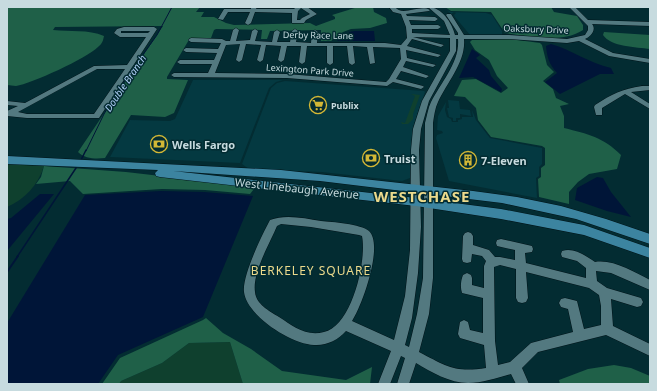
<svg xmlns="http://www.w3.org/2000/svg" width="657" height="391" font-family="'Noto Sans',sans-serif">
	<rect width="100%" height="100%" fill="#032c32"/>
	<!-- built -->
	<g fill="#043941">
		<path d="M447 10 451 12 486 13 492 15 502 31V35L501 36H471L455 17 454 15 456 13 454 12 451 14Z"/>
		<path d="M193 80H283L276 82 269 88 240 163 110 157 130 120 170 121 175 119Z"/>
		<path d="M285 81 424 91 425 92 413 127 410 178 402 181 322 172 249 169 242 164 271 88 277 83Z"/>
		<path d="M448 100 459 101 460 109 470 110 471 116 460 114V118H456V121H453V118L449 117 447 108H449Z"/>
		<path d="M446 102 445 110 447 117 451 119 452 122H458V120L462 119V117H473L472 110 476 120 490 138 542 148V164L539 167V176L536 178 537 198 449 181 436 138 437 135 443 133 442 131 437 130 438 116Z"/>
	</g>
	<!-- green -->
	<g fill="#0f402e">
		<path d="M411 94 420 95 413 114V119L408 124H402L401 122 405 123 415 96Z"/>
		<path d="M7 164 44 166C38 185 25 199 7 207Z"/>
		<path d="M230 342 243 384H119L121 381 162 363 189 343Z"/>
	</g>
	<!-- forest -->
	<g fill="#1f6048">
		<path d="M7 7H200L196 12H204L201 17H214L226 23 234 25 310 23 316 26 335 19V17L332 15 358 7H373L374 12 386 18 387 23 370 28 351 29 343 32 331 41H321V30L270 31 267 39H261L262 30 216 29 214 30 211 38H190L167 77V79L188 80 174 113 165 117 131 115 105 158C96 159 85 159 78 152L163 26 55 27 53 30C70 32 88 29 104 36 103 41 102 44 98 47 87 58 31 84 16 86 13 86 10 85 7 85Z"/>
		<path d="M445 7H551L554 12 577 16 583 25V30C562 44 529 36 505 33L491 12 451 11Z"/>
		<path d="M604 32 650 35V49C636 47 611 47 603 35Z"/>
		<path d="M510 39 540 43 542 45 547 65 554 72 543 81 553 89 556 98 569 104 560 106 564 116V128C588 134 603 137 621 155L617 169 589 174 578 182 569 192V204L539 197 538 179 541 177V168L545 165V148L542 146 491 137 478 120 476 108 465 97 454 96 462 80 476 79 501 93 508 88 497 76 489 60 475 50 470 42 472 40Z"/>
		<path d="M44 166 126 172 257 187 258 189H254L250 194 205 190 162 189 83 194 70 181 36 184 41 177Z"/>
		<path d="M206 318 223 333 251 349 282 371 346 380 372 367 370 384H243L230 342 189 343 162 363 121 381 119 384H102L120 358 203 320Z"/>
		<path d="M614 365 631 368 650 376V384H560L559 380 588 369Z"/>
	</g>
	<!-- water -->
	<g fill="#001538">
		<path d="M355 31H374L375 41H337L343 36 349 35V32Z"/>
		<path d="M551 44C572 50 589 63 611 68L614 74H600L560 94 545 82 557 73C549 64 547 57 546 46Z"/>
		<path d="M472 49 480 55 476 58 489 70 491 76 502 89 501 92 473 77 459 78Z"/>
		<path d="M597 177 603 178 611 192 631 217 607 211 575 200 577 188Z"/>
		<path d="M161 191 204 192 253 196 203 317 118 355 98 384H7V323L85 195Z"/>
		<path d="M40 194H54L7 251V219L11 218Z"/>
	</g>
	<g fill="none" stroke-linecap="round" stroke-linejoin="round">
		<!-- stream-far2 -->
		<path stroke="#001538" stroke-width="1" d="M86 151 104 114 122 84 157 35 172 7"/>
		<!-- stream-far1 -->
		<g stroke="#001538" stroke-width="1.5">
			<path d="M81 160 86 150"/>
			<path d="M17 257 76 168"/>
		</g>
		<!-- stream -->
		<path stroke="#001538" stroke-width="2" d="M7 272 18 256"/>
		<!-- minor casing -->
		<g stroke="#001318" stroke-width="1">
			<g id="minor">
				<path d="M251 7H257L256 9H294L296 7H307L317 14 306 20 304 23H292V13L255 12 251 23 248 25 245 23 250 12H228L223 20 218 19 224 9H251ZM301 8 310 14 302 18 300 20H297L298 11Z"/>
				<path d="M389 7H395C402 17 420 4 430 10L429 11 406 14 407 16 435 17 438 19 435 21 409 20 411 25H438L441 27 438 29H412V33L450 35 444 21 428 7C442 7 452 23 455 35H458V33L446 15 447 14H451L464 35H509L567 39 585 35 588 30V26L569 7H575L588 20 650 22V26L592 24C597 30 590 37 585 39L613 53 650 59V63L609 56 579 41 567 43 509 39H464C466 62 447 82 438 102 435 108 434 116 433 123V278L429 314 419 352C446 366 455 373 486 368L484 345 460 338 458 334 460 322 464 320 468 322 470 330 483 333V298L462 293C460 287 461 280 463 275L467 273 471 275 472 278V285L484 288V266L486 261 482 256 472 254 471 262 467 263 463 262 462 259 463 236 465 233 468 232 471 233 473 236V245L489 250 495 257H500L515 260V250L497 246 496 243 497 240 501 239 532 246 533 249 532 252 525 253 526 263 586 278V268L577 261 562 257 561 254 562 251C574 247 586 256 595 262 613 259 634 272 650 280V290L611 273 596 271 597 281 607 288 641 298 643 302 641 306 637 307 611 299 613 326 650 344V356L606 335 538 352 522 368 529 384H516L511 374C497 378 482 383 468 383 450 383 431 372 416 363L409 384H397L405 358 401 356 390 384H378L391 351 346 331C338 340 326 346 314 345 291 344 247 316 244 292 242 276 262 235 270 220 285 214 304 218 321 221 332 222 361 224 369 231 384 245 362 306 352 321L394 340 405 296 410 250 411 150 413 129 422 101 450 51V38L413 37 444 45 441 47 412 39 407 46 441 55 438 57 406 50 407 58 436 65 433 67 406 61 403 67 429 76 426 78 401 71 396 79 423 86 424 87 421 89 393 82 387 86 287 78 174 77 171 75 174 73H208L212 64H180L177 62 180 60H214L217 53 186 52 183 50 186 48 218 49 221 43 191 42 188 40 191 38 222 39 226 41H230L233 30 236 28 239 30 236 41 250 40 252 31 255 29 258 31 255 41 272 42 274 32 277 30 280 32 277 42H290L292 31 295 29 298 31 296 42 311 43 312 32 315 30 318 32 317 43H385L401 45 407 38 406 27 401 14 393 12ZM456 39H458C460 62 441 82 431 102 428 108 427 116 425 123L423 278 417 314 409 347 405 345 412 318 418 273 421 227 419 150 421 129 429 101 456 51ZM240 44 236 60 239 62 242 60 246 44 261 45 257 60 260 62 263 60 266 45 281 46 278 60 281 62 284 60 287 46H301L299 62 302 64 305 62 307 46H327V63L330 65 333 63V46H347L349 63 352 65 355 63 353 46 367 47 370 64 375 63 373 47 400 48 401 59 389 79 386 82 287 74 215 73 226 45ZM281 224 311 227 359 235 362 236C367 260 352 326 324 332 306 337 293 326 279 317 269 311 256 304 255 292 252 273 270 243 277 226ZM500 265 516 269V298L518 302 522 303 526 302 528 298 526 272 589 288 599 295 601 306V325L584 329 577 301 565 298 561 299 559 303 561 307 568 309 573 332 531 343 510 362 498 365 495 341 494 267Z"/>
				<path d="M124 27H154L157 29 99 118H27L7 116V111L18 106 7 105V101L25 103 94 66 127 65 146 37H120L114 33 117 29ZM121 31H150L148 33H121ZM97 69H125L94 114H27L18 112Z"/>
				<path d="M642 86H650V90L631 92 650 104V109L625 94 602 108V115H596L594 107 595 105C612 94 622 89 642 86Z"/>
			</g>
		</g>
		<!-- major casing -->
		<g stroke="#001318" stroke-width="1">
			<path id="major" d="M7 156 281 170 473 191 517 197 561 206 606 219 650 234V244L576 219 502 203 320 181 173 171 416 198 501 209 584 225 650 248V258L584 235 501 219 416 206 160 177 156 176 155 173 158 170 7 164Z"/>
		</g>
		<!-- minor -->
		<use href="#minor" fill="#537980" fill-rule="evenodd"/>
		<!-- major -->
		<use href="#major" fill="#3c84a0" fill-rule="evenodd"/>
	</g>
	<!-- icons -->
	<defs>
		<g id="supermarket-ring" transform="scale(0.9)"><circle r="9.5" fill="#032c32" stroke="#d2b736" stroke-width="1.5"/><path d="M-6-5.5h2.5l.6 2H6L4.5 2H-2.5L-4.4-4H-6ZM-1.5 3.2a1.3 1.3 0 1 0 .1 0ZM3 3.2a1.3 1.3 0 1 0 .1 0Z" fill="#d2b736"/></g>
		<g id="bank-ring" transform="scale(0.9)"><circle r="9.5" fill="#032c32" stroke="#d2b736" stroke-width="1.5"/><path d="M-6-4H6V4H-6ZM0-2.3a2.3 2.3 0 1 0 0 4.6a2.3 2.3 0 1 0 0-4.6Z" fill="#d2b736"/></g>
		<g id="building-ring" transform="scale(0.9)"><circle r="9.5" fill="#032c32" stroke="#d2b736" stroke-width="1.5"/><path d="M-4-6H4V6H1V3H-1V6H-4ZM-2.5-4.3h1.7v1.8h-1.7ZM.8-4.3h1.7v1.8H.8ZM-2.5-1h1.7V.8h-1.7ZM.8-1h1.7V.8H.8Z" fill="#d2b736"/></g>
	</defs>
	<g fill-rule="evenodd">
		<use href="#supermarket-ring" x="318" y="105"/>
		<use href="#bank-ring" x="159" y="144"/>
		<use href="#bank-ring" x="371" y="158"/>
		<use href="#building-ring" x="468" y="160"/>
	</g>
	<g text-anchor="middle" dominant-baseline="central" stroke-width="3" stroke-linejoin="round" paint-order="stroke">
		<!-- far-street labels -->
		<g font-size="9" fill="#c7dbdf" stroke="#032c32">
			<text transform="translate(536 29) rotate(2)">Oaksbury Drive</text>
			<text transform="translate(318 35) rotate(1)">Derby Race Lane</text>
			<text transform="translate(310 70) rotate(4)">Lexington Park Drive</text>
		</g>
		<!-- far-poi labels -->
		<g font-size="9" font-weight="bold" fill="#c7dbdf" stroke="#032c32" text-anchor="start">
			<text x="331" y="105">Publix</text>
		</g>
		<!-- far-water labels -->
		<g font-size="10" font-style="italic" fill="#aecdf4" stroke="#032c32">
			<text transform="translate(125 83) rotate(-56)">Double Branch</text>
		</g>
		<!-- poi labels -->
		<g font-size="11" font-weight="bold" fill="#c7dbdf" stroke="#032c32" text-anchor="start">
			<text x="172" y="144">Wells Fargo</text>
			<text x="384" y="158">Truist</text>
			<text x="481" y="160">7-Eleven</text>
		</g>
		<!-- street labels -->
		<g font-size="11" fill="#c7dbdf" stroke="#032c32">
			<text transform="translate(297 188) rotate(6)">West Linebaugh Avenue</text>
		</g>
		<!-- neighbourhood labels -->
		<g font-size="12" letter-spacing="1" fill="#ecda8c" stroke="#032c32">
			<text x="311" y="270">BERKELEY SQUARE</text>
		</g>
		<!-- district labels -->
		<g font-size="15" font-weight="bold" letter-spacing="1" fill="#ecda8c" stroke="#032c32">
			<text x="422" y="196">WESTCHASE</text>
		</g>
	</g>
	<!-- border -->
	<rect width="657" height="391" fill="none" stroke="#c7dbdf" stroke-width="16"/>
</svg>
